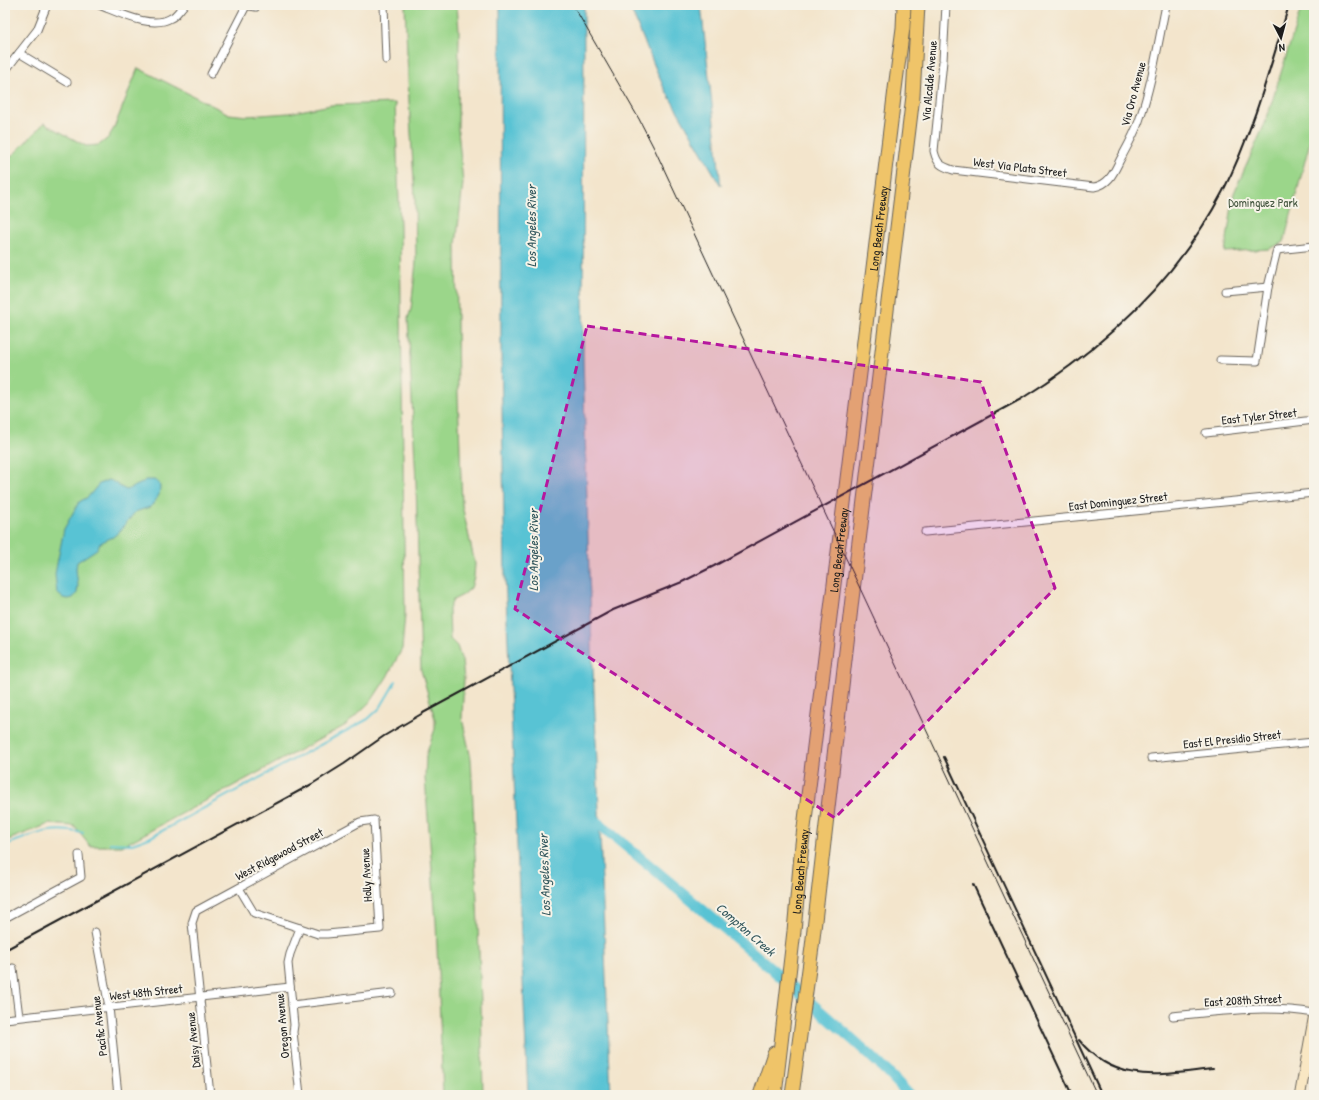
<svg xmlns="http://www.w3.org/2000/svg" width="1319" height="1100" font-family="'Patrick Hand',sans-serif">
	<rect width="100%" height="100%" fill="#f7f3e8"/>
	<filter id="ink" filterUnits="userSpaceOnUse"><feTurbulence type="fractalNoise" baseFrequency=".025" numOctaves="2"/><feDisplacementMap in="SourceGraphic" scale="8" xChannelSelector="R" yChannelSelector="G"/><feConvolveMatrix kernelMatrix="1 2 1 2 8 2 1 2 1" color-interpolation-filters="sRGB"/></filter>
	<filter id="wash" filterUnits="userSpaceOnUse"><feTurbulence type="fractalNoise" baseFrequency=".012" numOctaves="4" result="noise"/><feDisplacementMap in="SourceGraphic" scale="16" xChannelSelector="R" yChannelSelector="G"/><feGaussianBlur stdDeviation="0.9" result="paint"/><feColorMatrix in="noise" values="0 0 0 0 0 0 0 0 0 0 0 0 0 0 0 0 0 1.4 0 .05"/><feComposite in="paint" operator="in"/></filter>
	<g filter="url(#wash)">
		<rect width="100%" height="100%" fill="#f3e5cc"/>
		<!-- green -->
		<g fill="#9bd68a" stroke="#5c7953">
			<path d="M405 5H457L459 30 458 129 463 183 456 245 458 396 462 505 475 564 474 577 471 588 463 595 453 600 449 609 450 639 457 646 462 661 464 679 462 718 471 759 472 779 481 1001 483 1095H443L436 922 425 778 426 755 435 729V719L421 670 416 482 408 318 411 309 416 262 415 197 409 102Z"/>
			<path d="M1302 5H1314V126L1284 242 1269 249 1225 252 1234 193 1266 121Z"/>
			<path d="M138 68 229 114 247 116 289 113 331 105 395 103 400 225 405 615 402 649 387 677 372 700 346 725 122 846H90L74 826 49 824 5 841V160L15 153 44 123 86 146 99 145 108 138 114 128Z"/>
		</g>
		<!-- water -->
		<g fill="#59c3d4" stroke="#3a7078">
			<path d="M500 5H584L583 355 589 573 611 1095H528L505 575 501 353Z"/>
			<path d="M629 5H701L721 186 663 86Z"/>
			<path d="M108 480C116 481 119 488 127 490L142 483 145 480H154L159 483 160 487 159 495 154 503 150 507 135 512 120 531 113 537 100 543 97 549 77 562 76 569 78 586 77 593 73 598 68 599 63 598 57 593 55 574 64 529 79 502 88 497 99 484Z"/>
		</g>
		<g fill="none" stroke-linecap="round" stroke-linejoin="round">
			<!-- stream -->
			<g stroke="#59c3d4" stroke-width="2">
				<path d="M110 843 132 844 149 838 368 719 380 708 396 681"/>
				<path d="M5 845C34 835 51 825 83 833"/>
			</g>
			<!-- river -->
			<path stroke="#59c3d4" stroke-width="11" d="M588 817 599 824C669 881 738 939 805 998 841 1029 878 1060 909 1095"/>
		</g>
	</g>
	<g filter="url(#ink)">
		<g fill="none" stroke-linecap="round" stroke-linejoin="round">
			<!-- minor casing -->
			<g stroke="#67625a" stroke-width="9">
				<g id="minor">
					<path d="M99 5C118 12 151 30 171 18 176 16 180 9 184 5"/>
					<path d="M243 5 256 7"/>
					<path d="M384 5 386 60"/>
					<path d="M946 5 943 61 934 151C937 164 941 166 953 170L1094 187C1109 185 1114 172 1120 160 1127 147 1134 135 1139 121 1152 84 1158 44 1166 5"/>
					<path d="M19 53 67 82"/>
					<path d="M5 71 37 30 47 5"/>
					<path d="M211 74 246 6"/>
					<path d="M1225 291 1268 287"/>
					<path d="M1220 360 1257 361 1268 287 1277 250 1314 246"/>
					<path d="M1206 433 1314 420"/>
					<path d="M925 532 1314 493"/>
					<path d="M1151 758 1314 742"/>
					<path d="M239 888 254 913 300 928 290 954 288 963 294 1025 293 1032 300 1095"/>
					<path d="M5 918 81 877 79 855"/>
					<path d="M95 932 109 1007 118 1095"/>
					<path d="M13 968 19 1017"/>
					<path d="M292 1005 392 993"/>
					<path d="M1173 1016C1220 1011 1267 1005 1314 1013"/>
					<path d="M5 1019 290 987"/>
					<path d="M210 1095 192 923 196 911 360 822 374 820 380 929 327 934H318L300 928"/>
				</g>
			</g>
			<!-- secondary casing -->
			<g stroke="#67625a" stroke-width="12">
				<path id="secondary" d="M1300 1095 1314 1017"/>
			</g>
			<!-- motorway casing -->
			<g stroke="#67625a" stroke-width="15">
				<g id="motorway">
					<path d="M760 1095 774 1053"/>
					<path id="s1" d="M775 1095 794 931 802 844 896 81 903 28 904 5"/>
					<path d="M792 1095 812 947 852 599 913 96 918 5"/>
				</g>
			</g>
			<!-- minor -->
			<use href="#minor" stroke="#fff" stroke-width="7"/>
			<!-- secondary -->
			<use href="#secondary" stroke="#f9e7c3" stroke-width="10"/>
			<!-- motorway -->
			<use href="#motorway" stroke="#efc469" stroke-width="13"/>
			<!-- tram -->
			<path stroke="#1c1c1c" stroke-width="1" d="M573 5 639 119 655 150 1097 1095"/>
			<!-- rail -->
			<g stroke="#1c1c1c" stroke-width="2">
				<path d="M944 757 1102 1095"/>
				<path d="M973 884 1072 1095"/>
				<path d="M5 950 312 784 344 764 384 736 423 713 613 610 682 582 714 566 1021 399C1105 347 1177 279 1223 191 1253 132 1270 68 1289 5"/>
				<path d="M1079 1040C1116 1086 1162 1074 1213 1069"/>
			</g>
		</g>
	</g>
	<!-- marked area -->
	<path fill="#b5179e" fill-opacity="0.2" stroke="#b5179e" stroke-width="3" stroke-dasharray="8 5" stroke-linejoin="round" d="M587 326 981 382 1055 588 835 818 515 609Z"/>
	<g text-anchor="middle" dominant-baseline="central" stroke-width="4" stroke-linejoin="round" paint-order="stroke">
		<!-- street labels -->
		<g font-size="12" fill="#1c1c1c" stroke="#f7f3e8">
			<text transform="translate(929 81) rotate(-85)">Via Alcalde Avenue</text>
			<text transform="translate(1133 94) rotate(-75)">Via Oro Avenue</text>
			<text transform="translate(1020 167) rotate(7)">West Via Plata Street</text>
			<text stroke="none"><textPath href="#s1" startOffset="873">Long Beach Freeway</textPath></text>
			<text transform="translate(1259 416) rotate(-6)">East Tyler Street</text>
			<text transform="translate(1118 501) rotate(-6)">East Dominguez Street</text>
			<text stroke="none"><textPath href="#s1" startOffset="549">Long Beach Freeway</textPath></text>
			<text transform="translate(1232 739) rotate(-6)">East El Presidio Street</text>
			<text transform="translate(279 854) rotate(-28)">West Ridgewood Street</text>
			<text stroke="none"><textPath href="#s1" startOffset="225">Long Beach Freeway</textPath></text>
			<text transform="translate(366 875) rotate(-93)">Holly Avenue</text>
			<text transform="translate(146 992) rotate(-6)">West 48th Street</text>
			<text transform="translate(1243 1000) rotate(-3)">East 208th Street</text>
			<text transform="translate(99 1026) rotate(-97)">Pacific Avenue</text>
			<text transform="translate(282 1026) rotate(-95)">Oregon Avenue</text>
			<text transform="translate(193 1040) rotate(-96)">Daisy Avenue</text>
		</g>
		<!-- park labels -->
		<g font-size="12" fill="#42543d" stroke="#f7f3e8">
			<text x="1263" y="202">Dominguez Park</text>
		</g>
		<!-- water labels -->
		<g font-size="13" font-style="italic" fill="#31565c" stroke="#f7f3e8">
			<text transform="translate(531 226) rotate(-90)">Los Angeles River</text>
			<text transform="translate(533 550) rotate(-90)">Los Angeles River</text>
			<text transform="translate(544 875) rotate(-92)">Los Angeles River</text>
			<text transform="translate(746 929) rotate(41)">Compton Creek</text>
		</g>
	</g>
	<!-- margin -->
	<rect width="1319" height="1100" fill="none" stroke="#f7f3e8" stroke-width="20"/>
	<!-- north arrow -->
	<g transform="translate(1281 38) rotate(174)" stroke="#f7f3e8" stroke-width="3" paint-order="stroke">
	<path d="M0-3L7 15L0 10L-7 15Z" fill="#1c1c1c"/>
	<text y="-6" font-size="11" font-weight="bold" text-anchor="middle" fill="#1c1c1c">N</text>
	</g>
</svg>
